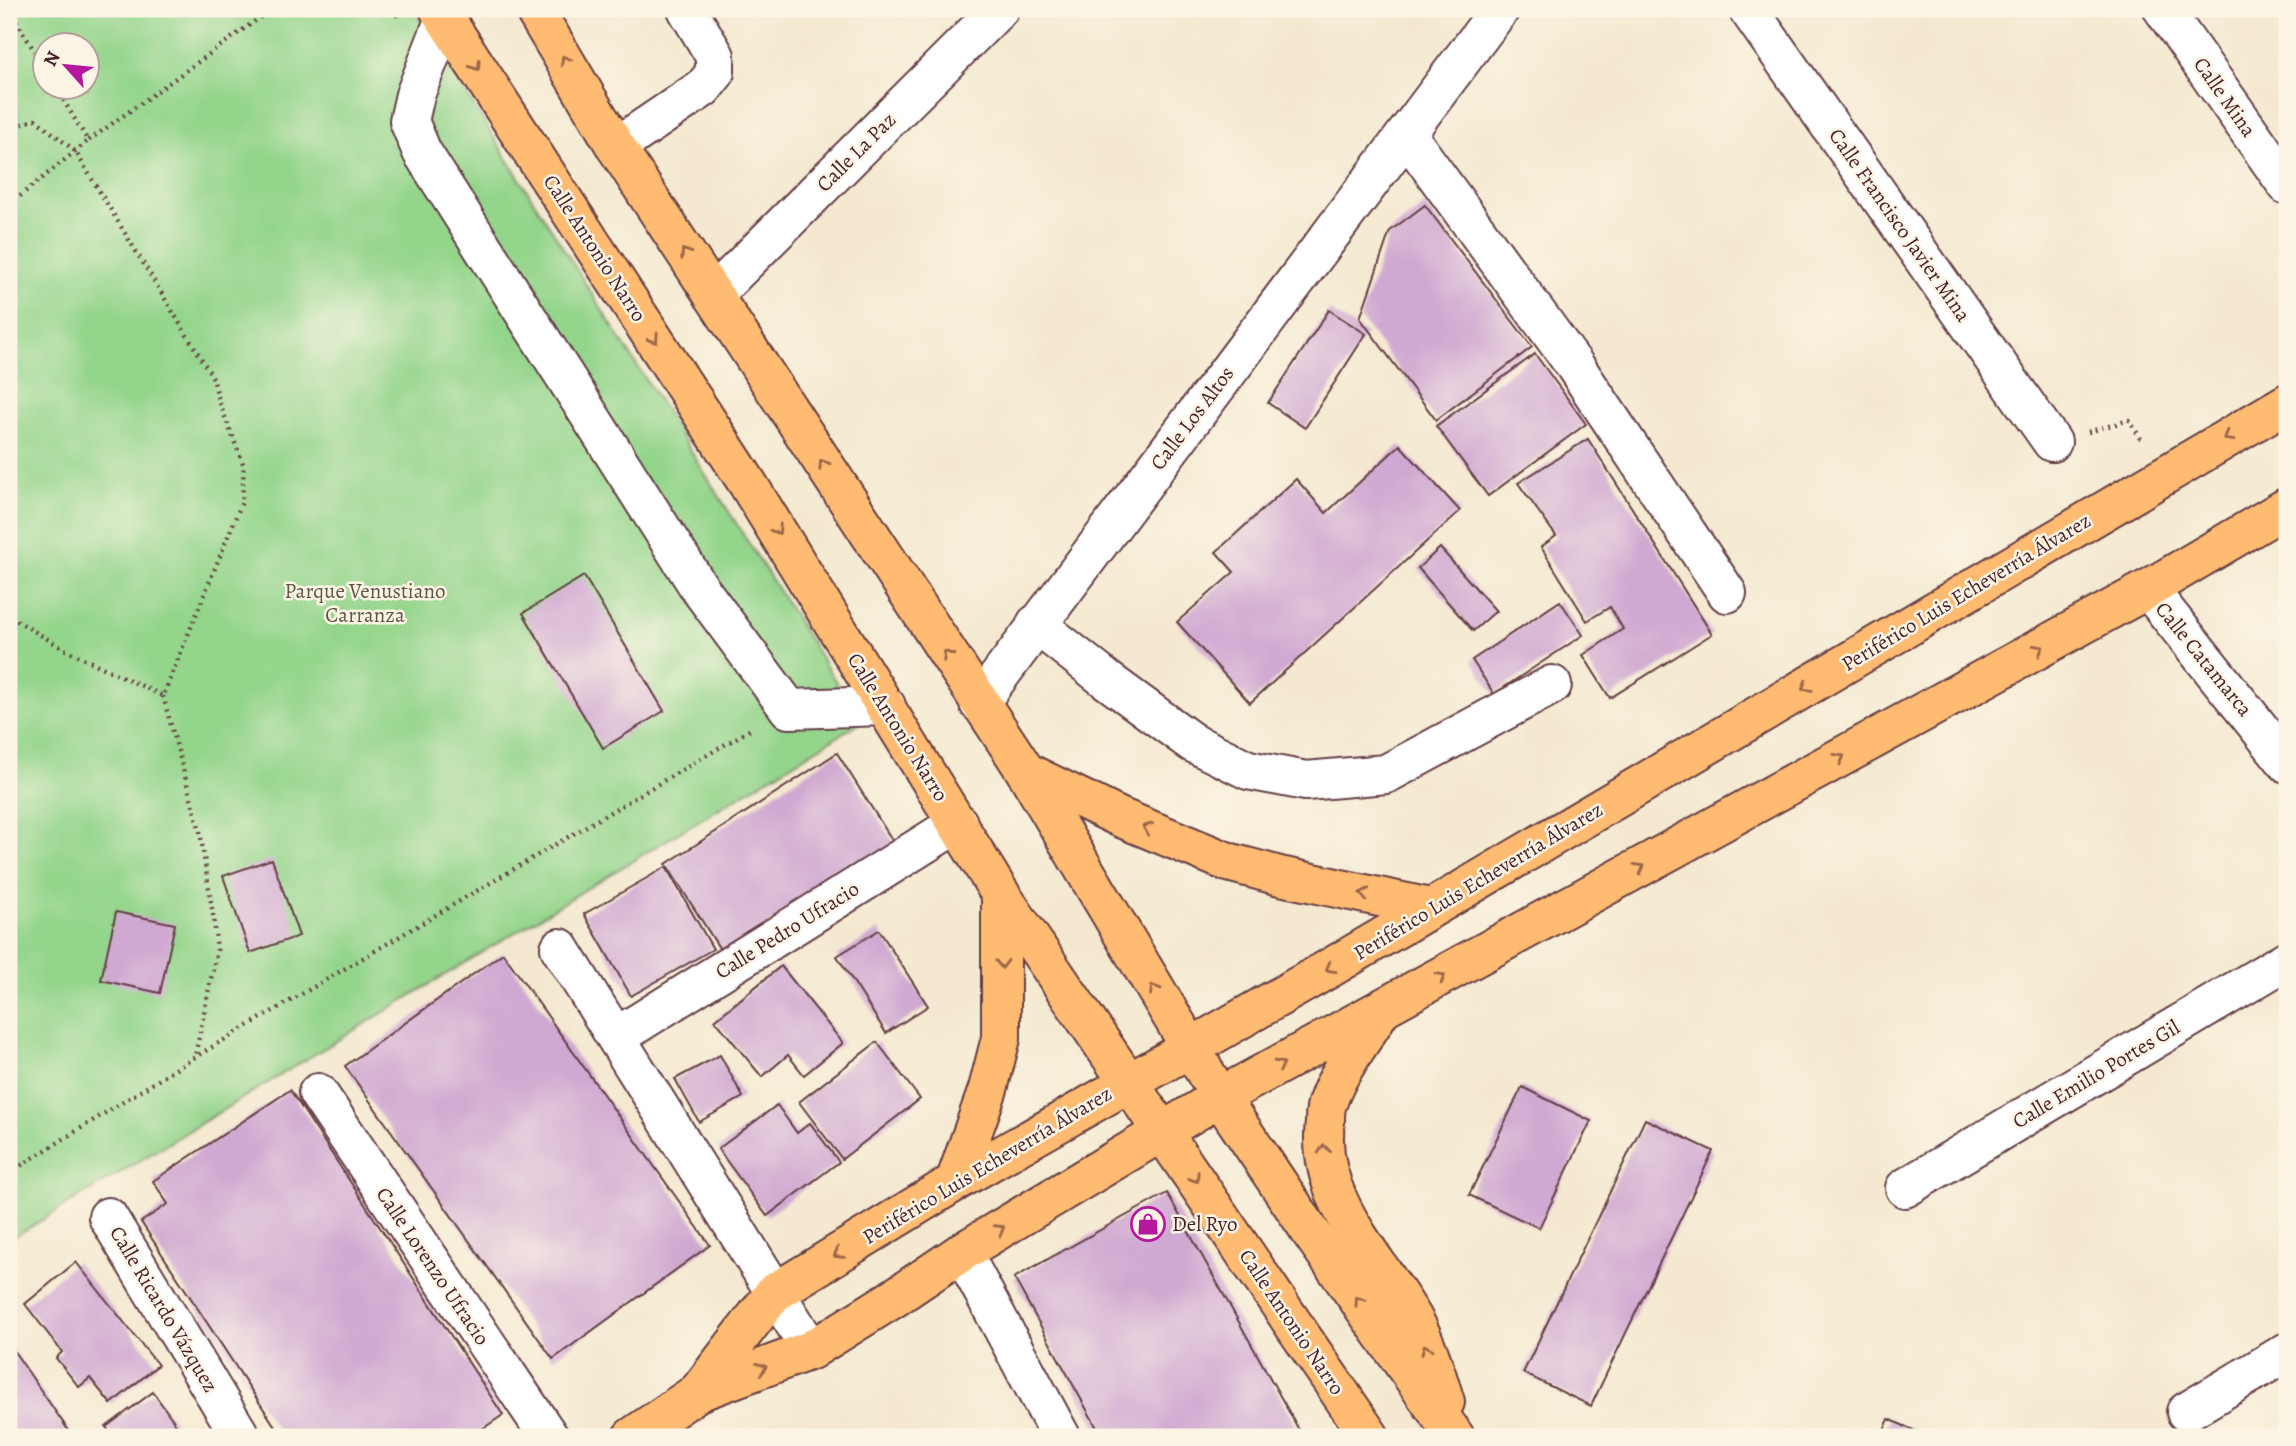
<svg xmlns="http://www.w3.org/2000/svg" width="2296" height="1446" font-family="Alegreya,serif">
	<rect width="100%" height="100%" fill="#fcf5e5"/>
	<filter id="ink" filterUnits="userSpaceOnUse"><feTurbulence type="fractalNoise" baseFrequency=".0143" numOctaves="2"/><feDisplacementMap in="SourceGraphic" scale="14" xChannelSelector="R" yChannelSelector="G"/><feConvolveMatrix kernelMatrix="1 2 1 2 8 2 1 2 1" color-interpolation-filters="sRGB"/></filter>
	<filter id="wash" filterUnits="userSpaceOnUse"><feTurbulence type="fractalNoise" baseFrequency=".00686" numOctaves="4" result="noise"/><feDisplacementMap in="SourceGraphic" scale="28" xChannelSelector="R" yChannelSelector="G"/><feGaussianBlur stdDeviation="1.57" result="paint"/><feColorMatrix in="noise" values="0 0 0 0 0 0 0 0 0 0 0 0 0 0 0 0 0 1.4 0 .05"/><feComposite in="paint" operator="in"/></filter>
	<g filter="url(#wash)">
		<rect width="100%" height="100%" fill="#f4e9d0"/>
		<!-- green -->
		<path fill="#94d58c" stroke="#6f7a5c" stroke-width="2" fill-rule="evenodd" d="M9 9H413L861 722 9 1240ZM46 46H88V88H46Z"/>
		<g id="blocks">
			<!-- building -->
			<g fill="#d0a9d2">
				<path d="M1425 205 1532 347 1436 420 1360 318 1390 231Z"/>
				<path d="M1329 310 1366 334 1305 428 1268 403Z"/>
				<path d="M1535 354 1586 424 1488 496 1436 426Z"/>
				<path d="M1588 439 1712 634 1610 698 1583 655 1623 629 1610 607 1587 621 1541 547 1556 536 1518 483Z"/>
				<path d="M1400 445 1460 511 1250 703 1177 622 1234 572 1216 552 1296 479 1326 513Z"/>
				<path d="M1440 548 1496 611 1473 631 1418 568Z"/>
				<path d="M584 576 664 711 603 748 523 613Z"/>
				<path d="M1560 601 1583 635 1494 694 1472 660Z"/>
				<path d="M837 753 894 843 723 954 666 864Z"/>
				<path d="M272 859 299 936 250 953 223 876Z"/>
				<path d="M666 867 713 949 631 996 584 914Z"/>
				<path d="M116 912 175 924 160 993 101 980Z"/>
				<path d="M879 930 928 1006 886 1033 837 956Z"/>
				<path d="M503 953 710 1245 553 1359 345 1066Z"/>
				<path d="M781 966 843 1043 804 1075 788 1055 762 1077 715 1020Z"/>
				<path d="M877 1042 920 1099 842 1159 799 1102Z"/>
				<path d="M720 1055 743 1097 699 1122 675 1079Z"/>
				<path d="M1522 1087 1591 1121 1539 1228 1469 1195Z"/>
				<path d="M290 1090 503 1415 470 1437H282L141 1222 168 1204 153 1181Z"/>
				<path d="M777 1105 797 1133 810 1123 839 1162 767 1216 718 1149Z"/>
				<path d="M1645 1119 1713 1151 1591 1406 1523 1373Z"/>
				<path d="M1167 1193 1303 1437H1102L1014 1278Z"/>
				<path d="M76 1262 158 1365 111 1404 90 1378 79 1387 56 1358 62 1352 25 1304Z"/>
				<path d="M9 1344 73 1437H9Z"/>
				<path d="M153 1392 185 1437H113L106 1427Z"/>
				<path d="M1889 1419 1928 1437H1881Z"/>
			</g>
		</g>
	</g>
	<g filter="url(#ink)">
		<use href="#blocks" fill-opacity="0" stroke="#643d44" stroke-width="2"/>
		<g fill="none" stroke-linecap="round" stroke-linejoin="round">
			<!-- minor casing -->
			<g stroke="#643d44" stroke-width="42">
				<g id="minor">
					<path d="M1748 9 2052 442"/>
					<path d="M2163 9 2287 185"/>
					<path d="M445 18 415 95 409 121 422 152 700 589 789 709 886 706"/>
					<path d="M1407 135 1575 366 1727 593"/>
					<path d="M616 147 703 88 715 73V56L687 9"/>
					<path d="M713 295 999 9"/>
					<path d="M2148 589 2287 763"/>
					<path d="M1036 624 1107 680 1193 743 1248 770 1306 781 1386 774 1552 685"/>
					<path d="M979 703 1500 9"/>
					<path d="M560 948 811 1350"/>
					<path d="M616 1037 958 823"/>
					<path d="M318 1093 549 1437"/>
					<path d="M1905 1188 2287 960"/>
					<path d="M108 1217 241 1437"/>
					<path d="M962 1252 1061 1437"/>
					<path d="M2186 1412 2287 1352"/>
				</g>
			</g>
			<!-- major casing -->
			<g stroke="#643d44" stroke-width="42">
				<g id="major">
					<path d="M439 9 748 484 1001 895 1370 1437"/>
					<path d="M534 9 616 147 1026 772 1220 1097 1312 1234 1455 1437"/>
					<path d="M1026 772 1119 817 1228 862 1280 876 1431 908"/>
					<path d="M1379 1013C1362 1041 1339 1070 1328 1101 1325 1107 1325 1115 1325 1122 1315 1198 1376 1256 1412 1317 1427 1343 1436 1373 1445 1402"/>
					<path d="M955 1182 988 1089 1001 1038V895"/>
					<path d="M698 1392 774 1293 955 1182 1330 968 2287 403"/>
					<path d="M632 1437 698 1392 811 1350 891 1300 962 1252 1220 1097 2148 589 2287 507"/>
				</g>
			</g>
			<!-- path -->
			<g stroke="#643d44" stroke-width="4.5" stroke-dasharray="2 5" stroke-linecap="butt">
				<path d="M9 9 46 70"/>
				<path d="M393 9 400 20"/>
				<path d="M56 88 88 141 272 9"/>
				<path d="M9 130 35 119 75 151 213 378 220 404 244 466 242 502 163 696 64 649 9 616"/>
				<path d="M9 205 88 141"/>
				<path d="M2088 432 2129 420 2143 442"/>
				<path d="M163 696 200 831 214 921 217 950 195 1056"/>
				<path d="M9 1173 195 1057 753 728"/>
			</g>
			<!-- minor -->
			<use href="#minor" stroke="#fff" stroke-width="38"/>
			<!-- major -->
			<use href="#major" stroke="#ffbb71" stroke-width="38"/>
		</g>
		<!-- one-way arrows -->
		<defs><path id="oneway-chevron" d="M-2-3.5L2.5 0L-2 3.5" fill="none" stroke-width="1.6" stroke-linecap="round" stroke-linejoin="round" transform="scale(1.75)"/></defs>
		<g stroke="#9b654a">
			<use href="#oneway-chevron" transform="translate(565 60) rotate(-120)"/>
			<use href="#oneway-chevron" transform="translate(476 66) rotate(57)"/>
			<use href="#oneway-chevron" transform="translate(685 253) rotate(-123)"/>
			<use href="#oneway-chevron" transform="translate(654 339) rotate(57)"/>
			<use href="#oneway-chevron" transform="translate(2228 437) rotate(150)"/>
			<use href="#oneway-chevron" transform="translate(823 464) rotate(-123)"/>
			<use href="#oneway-chevron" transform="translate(777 530) rotate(58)"/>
			<use href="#oneway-chevron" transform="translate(2039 649) rotate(-29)"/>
			<use href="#oneway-chevron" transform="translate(947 655) rotate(-123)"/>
			<use href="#oneway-chevron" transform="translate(1806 687) rotate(149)"/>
			<use href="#oneway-chevron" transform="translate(1840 758) rotate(-29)"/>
			<use href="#oneway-chevron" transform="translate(1147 828) rotate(-157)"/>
			<use href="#oneway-chevron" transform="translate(1640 868) rotate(-29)"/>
			<use href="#oneway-chevron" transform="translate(1364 894) rotate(-168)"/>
			<use href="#oneway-chevron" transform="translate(1002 964) rotate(89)"/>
			<use href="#oneway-chevron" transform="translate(1330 968) rotate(150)"/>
			<use href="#oneway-chevron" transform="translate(1441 977) rotate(-29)"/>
			<use href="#oneway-chevron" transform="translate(1154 989) rotate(-121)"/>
			<use href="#oneway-chevron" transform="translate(1280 1065) rotate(-28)"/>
			<use href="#oneway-chevron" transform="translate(1324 1149) rotate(-96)"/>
			<use href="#oneway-chevron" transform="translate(1195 1178) rotate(56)"/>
			<use href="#oneway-chevron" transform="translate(1000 1229) rotate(-31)"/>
			<use href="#oneway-chevron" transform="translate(838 1254) rotate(148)"/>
			<use href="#oneway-chevron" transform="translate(1359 1301) rotate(-125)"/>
			<use href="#oneway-chevron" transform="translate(1426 1349) rotate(-114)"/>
			<use href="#oneway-chevron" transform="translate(762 1368) rotate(-20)"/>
		</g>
	</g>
	<!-- icons -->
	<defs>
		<g id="shop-ring" transform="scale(1.75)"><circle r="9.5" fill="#fcf5e5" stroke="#b5179e" stroke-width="1.5"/><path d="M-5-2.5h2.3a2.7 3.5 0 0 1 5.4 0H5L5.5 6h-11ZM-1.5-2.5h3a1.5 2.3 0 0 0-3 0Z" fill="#b5179e"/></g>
	</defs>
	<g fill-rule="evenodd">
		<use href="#shop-ring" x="1148" y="1224"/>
	</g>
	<g text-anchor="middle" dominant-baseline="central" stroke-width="5" stroke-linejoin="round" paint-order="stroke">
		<!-- street labels -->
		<g font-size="21" fill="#4a1f2b" stroke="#fcf5e5">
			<text transform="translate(2225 97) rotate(55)">Calle Mina</text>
			<text transform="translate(856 152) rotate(-45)">Calle La Paz</text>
			<text transform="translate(1900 225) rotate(55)">Calle Francisco Javier Mina</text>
			<text transform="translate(595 248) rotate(57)">Calle Antonio Narro</text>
			<text transform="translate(1192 418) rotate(-53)">Calle Los Altos</text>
			<text transform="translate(1966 592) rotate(-31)">Periférico Luis Echeverría Álvarez</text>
			<text transform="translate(2204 659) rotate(51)">Calle Catamarca</text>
			<text transform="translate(898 727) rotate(58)">Calle Antonio Narro</text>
			<text transform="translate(1478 881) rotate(-31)">Periférico Luis Echeverría Álvarez</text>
			<text transform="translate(787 930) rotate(-32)">Calle Pedro Ufracio</text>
			<text transform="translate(2096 1074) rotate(-31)">Calle Emilio Portes Gil</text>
			<text transform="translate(987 1165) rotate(-31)">Periférico Luis Echeverría Álvarez</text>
			<text transform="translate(433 1266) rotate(56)">Calle Lorenzo Ufracio</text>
			<text transform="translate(164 1309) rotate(59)">Calle Ricardo Vázquez</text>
			<text transform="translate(1292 1322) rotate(56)">Calle Antonio Narro</text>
		</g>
		<!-- park labels -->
		<g font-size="21" fill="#605648" stroke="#fcf5e5">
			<text x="365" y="591">Parque Venustiano<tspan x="365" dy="24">Carranza</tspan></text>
		</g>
		<!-- poi labels -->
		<g font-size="21" fill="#4a1f2b" stroke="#fcf5e5" text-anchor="start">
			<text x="1172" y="1224">Del Ryo</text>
		</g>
	</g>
	<!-- margin -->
	<rect width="2296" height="1446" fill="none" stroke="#fcf5e5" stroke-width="35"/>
	<!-- north arrow -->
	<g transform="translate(66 66) rotate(297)"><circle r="33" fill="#fcf5e5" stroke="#b59f9b" stroke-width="2"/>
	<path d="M0-5L12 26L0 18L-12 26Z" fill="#b5179e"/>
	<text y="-10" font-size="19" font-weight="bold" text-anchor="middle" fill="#4a1f2b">N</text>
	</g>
</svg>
